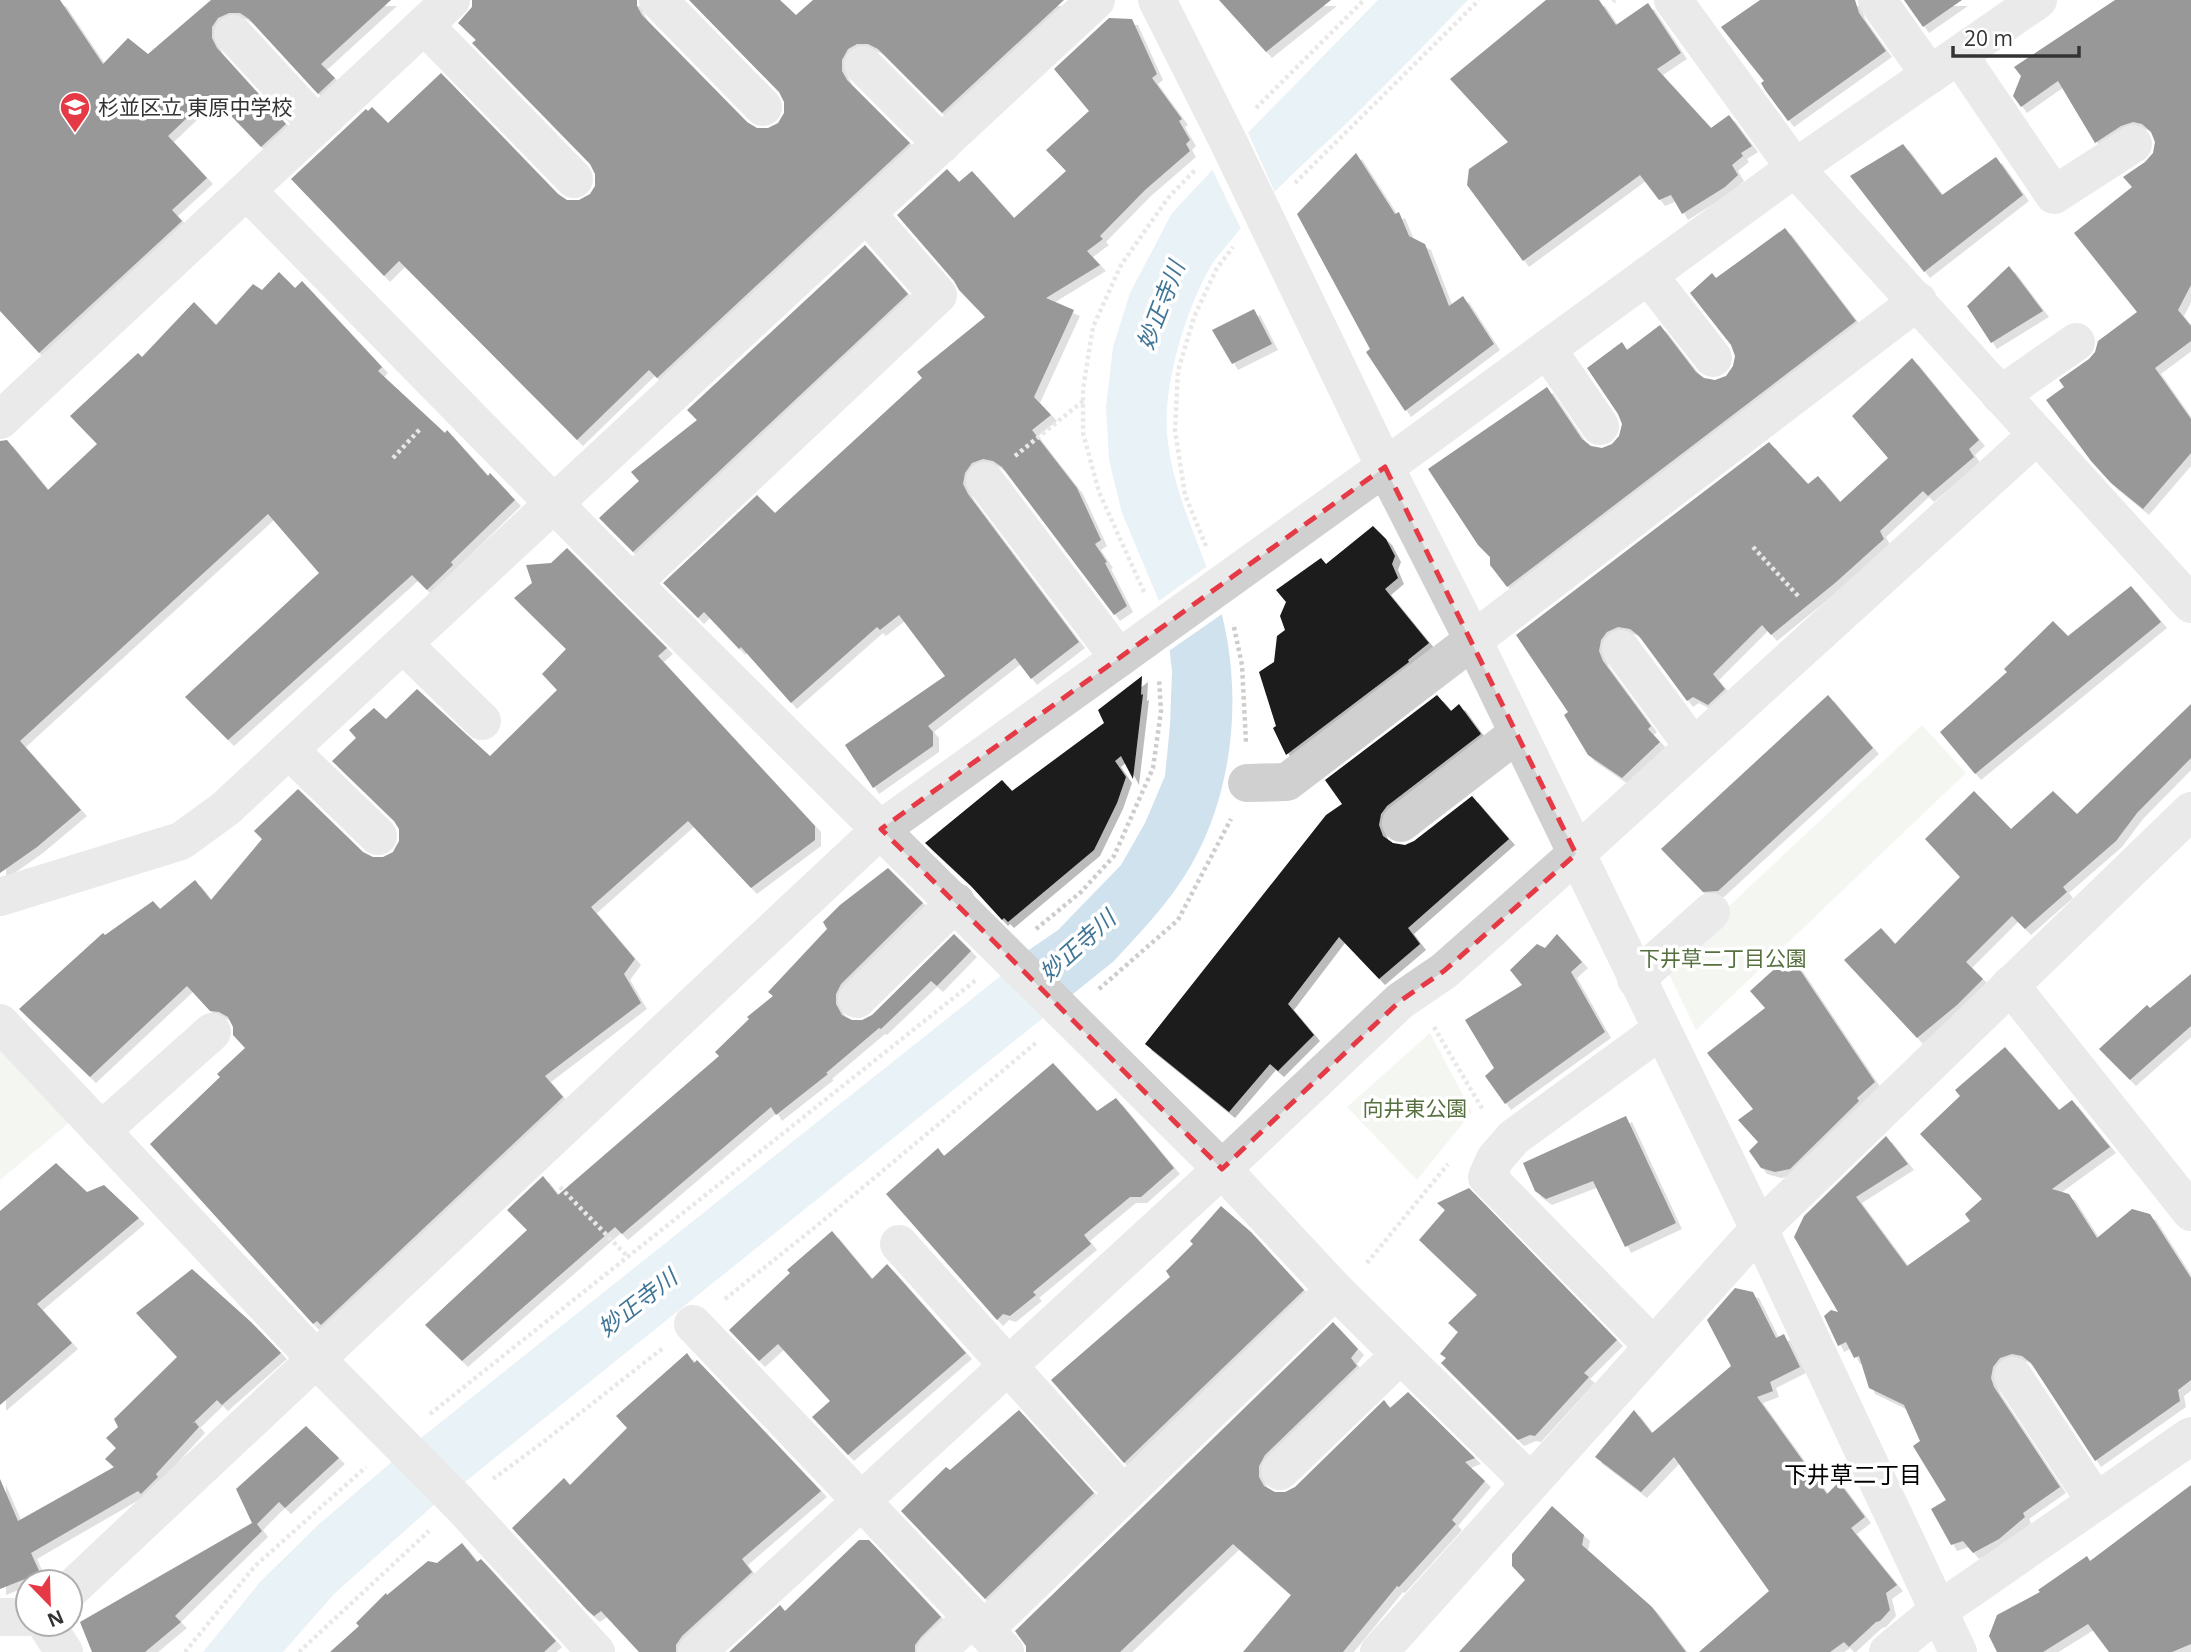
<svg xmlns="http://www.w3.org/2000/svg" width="2191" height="1652" font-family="'Open Sans','Noto Sans JP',sans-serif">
	<defs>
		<filter id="shadow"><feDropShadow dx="6" dy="6" stdDeviation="0" flood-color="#0004"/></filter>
	</defs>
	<rect width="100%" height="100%" fill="#fff"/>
	<!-- green -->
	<g fill="#e6ecdf">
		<path d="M1922 725 1966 773 1696 1030 1665 966Z"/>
		<path d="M1430 1033 1472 1112 1417 1180 1347 1107Z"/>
		<path d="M0 1048 70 1122 0 1180Z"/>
	</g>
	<!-- water -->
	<path fill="#cfe2ee" d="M1378 0H1468C1430 39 1393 78 1354 116 1311 158 1265 196 1228 244 1221 252 1213 261 1208 271 1197 291 1185 322 1179 344 1171 372 1165 404 1167 433 1171 487 1197 537 1214 588 1246 680 1237 797 1182 880 1162 910 1138 935 1114 961L450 1494 436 1503 334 1594 283 1652H203L260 1582 319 1524 407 1449 1003 974 1026 952 1058 930 1121 865 1145 823 1165 776 1170 725 1172 671 1169 645 1159 601 1122 513 1109 460 1106 407 1113 347 1130 293 1172 213 1232 149Z"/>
	<!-- pier -->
	<g fill="#fff">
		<path d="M1247 130 1276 195 1242 231 1211 167Z"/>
		<path d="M1209 565 1225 612 1166 653 1156 603Z"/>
	</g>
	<!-- building -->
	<g fill="#1a1a1a" filter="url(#shadow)">
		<path d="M0 0H60L103 64 128 38 148 54 211 0H391L321 64 335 78 318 94 249 19 240 13H229L218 18 212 27V38L217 48 286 124 261 147 211 95 168 136 207 178 172 210 182 221 39 353 0 311Z"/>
		<path d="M472 0H637V6L642 15 747 122 757 128H768L778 123 784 113V102L779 92 689 0H780L796 15 813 0H1064L942 113 878 49 868 44H857L848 49 842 60V71L847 80 910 143 657 378 649 370 577 440 399 261 384 276 291 179 366 109 368 111 372 107 388 123 441 73 558 194 567 200H579L590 194 595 186V174L590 164 472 43 476 40 458 23 472 7Z"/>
		<path d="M1219 0H1331L1266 52Z"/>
		<path d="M1546 0H1599L1616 25 1648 3 1681 53 1657 69 1711 128 1729 115 1752 146 1741 153 1743 156 1732 165 1738 175 1725 187 1682 214 1671 195 1659 200 1640 175 1523 261 1467 185 1469 169 1508 142 1450 79Z"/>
		<path d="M1760 0H1855L1859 13 1886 51 1788 121 1765 90 1761 83 1764 81 1721 27Z"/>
		<path d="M1904 0H1962L1923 27Z"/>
		<path d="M2115 0H2191V285L2178 310 2191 326V341L2155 368 2191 419V453L2143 509 2111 483 2091 461 2046 400 2064 387 2059 380 2089 359 2095 352 2098 341 2137 312 2074 233 2132 187 2123 177 2145 162 2153 153 2155 142 2151 132 2142 124 2133 122 2121 126 2095 143 2058 81 2021 107 2013 96 2021 76 2014 67Z"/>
		<path d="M1109 18 1132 19 1157 74 1152 78 1182 119 1179 121 1190 140 1186 144 1190 151 1145 190 1100 236 1103 239 1087 251 1100 265 1046 298 1074 310 1034 397 1051 415 1032 430 1077 488 1101 540 1095 544 1107 562 1105 563 1127 606 1114 615 1002 467 993 461 983 459 972 463 965 473 963 484 968 494 1079 642 1031 679 1015 658 928 726 933 732V746L873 788 845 745 945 676 899 615 880 630 877 627 791 703 741 647 739 649 704 612 698 618 663 583 757 495 775 513 922 378 917 372 985 317 959 290 954 281 897 215 947 169 959 182 972 171 1014 218 1066 171 1046 150 1089 111 1054 69Z"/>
		<path d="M1903 144 1942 195 1996 157 2023 195 1924 272 1850 176Z"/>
		<path d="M1356 153 1395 214 1399 212 1409 236 1425 244 1449 306 1463 296 1494 344 1405 411 1366 352 1370 349 1297 214Z"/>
		<path d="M1785 228 1856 321 1507 587 1490 565V557L1478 545 1428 469 1547 387 1582 439 1591 446 1602 448 1612 444 1619 436 1622 424 1618 414 1587 368 1622 342 1627 350 1660 325 1696 372 1704 378 1715 380 1726 376 1733 366 1735 356 1731 345 1690 293 1712 273 1716 278Z"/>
		<path d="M865 245 908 294 633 552 599 518 639 481 631 472 697 420 687 410Z"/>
		<path d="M2009 266 2043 311 1991 343 1967 306Z"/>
		<path d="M279 272 295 288 302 281 382 367 378 371 445 433 447 430 488 476 490 473 515 500 451 562 453 565 427 590 412 575 228 740 185 697 319 573 268 514 20 741 81 810 37 847 0 873V441L7 440 48 490 97 444 70 416 138 353 142 357 194 302 216 325 253 284 262 290Z"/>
		<path d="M1254 309 1272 344 1232 364 1212 330Z"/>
		<path d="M1912 358 1979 440 1969 449 1974 457 1928 496 1923 491 1880 531 1884 539 1835 583 1771 635 1762 625 1713 674 1725 689 1708 705 1693 697 1687 701 1639 636 1630 629 1618 627 1607 632 1601 640 1599 651 1603 661 1651 726 1648 729 1660 742 1622 778 1588 755 1564 715 1568 712 1516 635 1769 442 1808 484 1818 476 1840 502 1888 458 1852 416Z"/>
		<path d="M1373 526 1386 539 1395 556 1392 564 1398 578 1385 589 1429 643 1408 660 1409 662 1286 755 1273 728 1276 726 1259 672 1274 662 1277 636 1285 630 1280 616 1286 602 1276 590 1321 558 1326 564Z"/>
		<path d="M567 548 667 648 658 656 815 826V840L751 888 688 821 591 907 635 959 624 974 641 1003 545 1076 563 1097 321 1325 317 1321 313 1324 150 1144 220 1077 217 1074 245 1048 233 1035V1027L228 1017 219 1012 210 1011 187 986 90 1077 19 1009 103 933 105 935 153 901 160 909 195 880 211 900 262 839 254 831 298 789 363 852 373 857H383L393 852 399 841V829L394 821 332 761 356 738 349 730 374 708 386 719 417 689 490 756 557 690 542 674 566 649 514 598 532 583 526 565 551 563Z"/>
		<path d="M2131 586 2161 622 1975 774 1940 732 2007 672 2004 669 2053 621 2068 636Z"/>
		<path d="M1142 676 1141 695 1143 694 1133 779 1121 756 1115 761 1126 777 1117 803 1094 850 1008 922 1004 918 1002 920 971 886 925 843 1002 780 1012 791 1104 723 1098 710Z"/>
		<path d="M1437 695 1451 711 1459 704 1481 734 1387 806 1381 814 1379 825 1383 836 1393 843 1405 845 1414 841 1472 796 1509 839 1408 928 1420 944 1379 979 1339 937 1288 1004 1314 1035 1278 1071 1270 1064 1229 1112 1145 1044 1326 815 1342 804 1325 780Z"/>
		<path d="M1828 695 1873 748 1718 891 1703 892 1661 849Z"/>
		<path d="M2191 704V758L2137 813 2116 841 2063 887 2067 892 2025 929 2012 916 1966 962 1983 979 1957 1005 1917 1038 1844 960 1881 928 1895 944 1960 877 1925 839 1974 791 2011 829 2053 791 2077 814Z"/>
		<path d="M888 868 923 903 841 984 836 994V1004L842 1015 852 1020H862L872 1015 954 934 971 951 937 986 931 981 881 1029 879 1028 826 1073 828 1074 776 1115 771 1107 622 1234 615 1227 462 1361 425 1325 527 1230 507 1210 543 1176 558 1195 719 1056 715 1052 749 1019 747 1017 773 996 768 992 827 929 823 922 840 905Z"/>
		<path d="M1557 934 1582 962 1571 972 1605 1032 1505 1104 1485 1076 1494 1068 1465 1020 1522 985 1510 970 1537 944 1545 948Z"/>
		<path d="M1790 955 1875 1082 1857 1098 1859 1101 1790 1169 1775 1172 1761 1168 1749 1151 1758 1142 1738 1120 1753 1109 1707 1053 1765 1008 1750 991Z"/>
		<path d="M2191 974V1026L2130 1080 2099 1049 2147 1005 2150 1008Z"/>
		<path d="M2005 1047 2059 1110 2072 1100 2110 1147 2052 1189 2069 1194 2097 1238 2132 1209 2150 1214 2191 1278V1380L2178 1390 2180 1401 2095 1461 2031 1363 2022 1356 2012 1354 2000 1358 1993 1367 1991 1378 1994 1387 2060 1487 2023 1513 2025 1517 1999 1539 1973 1553 1963 1541 1951 1545 1931 1509 1946 1500 1913 1446 1920 1441 1904 1405 1869 1388 1859 1356 1854 1358 1846 1342 1838 1346 1824 1316 1831 1310 1838 1312 1794 1237 1804 1216 1886 1136 1908 1164 1856 1197 1907 1266 1970 1221 1965 1214 1982 1199 1920 1134 1960 1096 1955 1090Z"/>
		<path d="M1053 1063 1097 1111 1116 1098 1174 1168 1141 1197H1130L1084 1235 1091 1244 1033 1292 1036 1295 1010 1316 1003 1314 997 1320 886 1194 938 1148 944 1156Z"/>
		<path d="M1626 1116 1676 1223 1625 1247 1593 1181 1546 1199 1535 1191 1523 1163Z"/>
		<path d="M56 1163 87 1192 104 1185 139 1218 37 1304 72 1343 0 1405V1211Z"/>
		<path d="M1469 1188 1617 1340 1584 1373 1589 1377 1535 1436 1530 1435 1518 1440 1441 1363 1446 1358 1440 1354 1458 1332 1448 1323 1477 1295 1419 1240 1445 1210 1437 1203Z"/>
		<path d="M1221 1206 1251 1232 1304 1290 1124 1463 1051 1380 1170 1277 1166 1271 1193 1244 1190 1241Z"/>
		<path d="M832 1231 872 1279 887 1264 966 1353 848 1455 812 1417 830 1401 778 1344 759 1361 729 1330 790 1273 787 1270Z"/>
		<path d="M192 1269 251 1322 281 1353 222 1405 217 1400 192 1424 195 1422 199 1427 156 1474 158 1477 141 1494 138 1491 31 1553 40 1573 0 1589V1479L18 1521 114 1467 105 1459 116 1448 106 1438 118 1427 114 1419 177 1357 136 1313Z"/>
		<path d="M1735 1288 1753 1292 1776 1338 1784 1334 1800 1367 1770 1382 1773 1391 1757 1397 1827 1494 1839 1482 1865 1517 1851 1528 1897 1585 1886 1593 1890 1610 1880 1621 1876 1622 1849 1647 1844 1642 1830 1652H1699L1769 1591 1674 1457 1641 1492 1595 1457 1634 1410 1652 1433 1731 1366 1707 1320Z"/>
		<path d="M1333 1322 1358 1349 1351 1358 1357 1366 1265 1455 1259 1466V1477L1264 1486 1275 1492H1285L1295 1487 1384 1400 1390 1408 1408 1392 1475 1458 1465 1462 1485 1481 1452 1520 1456 1524 1399 1587 1397 1586 1343 1652H1243L1291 1595 1233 1544 1120 1652H1026V1646L1015 1631Z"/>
		<path d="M687 1353 694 1363 697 1360 821 1491 742 1559 752 1572 682 1636 676 1645V1652H639L601 1611 594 1616 587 1610 512 1528 564 1478 570 1485 627 1428 616 1416Z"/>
		<path d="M1019 1410 1094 1493 985 1599 901 1511 946 1467 950 1470Z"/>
		<path d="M306 1426 339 1458 285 1508 279 1502 257 1524 262 1531 175 1616 181 1622 145 1652H92L80 1622 252 1523 236 1489Z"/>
		<path d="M2191 1485V1644L2172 1652H2109L2088 1624 2043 1652H1997L1989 1636 1997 1615 2040 1592 2038 1590 2087 1556 2090 1561Z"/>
		<path d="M1552 1506 1584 1535 1582 1545 1652 1607 1686 1652H1459L1525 1580 1512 1566V1554Z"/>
		<path d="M859 1540H869L941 1617 921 1637 915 1645V1652H729L780 1605 785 1611Z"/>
		<path d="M462 1543 477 1562 481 1559 556 1641 544 1652H330L359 1626 356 1623 386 1593 387 1595 428 1561 437 1563Z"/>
	</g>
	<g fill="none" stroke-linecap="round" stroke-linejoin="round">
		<!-- path -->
		<g stroke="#cdcdcd" stroke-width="4.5" stroke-dasharray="3.5 3.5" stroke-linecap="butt">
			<path d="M1613 2 1615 0"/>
			<path d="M1256 108 1364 0"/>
			<path d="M1295 183 1479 0"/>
			<path d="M1015 456 1083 401"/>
			<path d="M393 458 421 428"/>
			<path d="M1206 546 1185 495 1175 430 1178 371 1194 317 1217 268 1233 247"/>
			<path d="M1753 547 1800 598"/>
			<path d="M1144 592 1099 492 1083 433V389L1093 327 1121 265 1168 198 1196 169"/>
			<path d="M1234 627 1242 665 1246 743"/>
			<path d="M1036 929 1081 892 1114 856 1153 768 1161 711 1159 679"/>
			<path d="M1099 989 1178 920 1231 819"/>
			<path d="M1434 1027 1483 1110"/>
			<path d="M560 1187 628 1257"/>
			<path d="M1367 1263 1448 1164"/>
			<path d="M725 1299 819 1224 1037 1042"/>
			<path d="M430 1414 976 980"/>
			<path d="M493 1479 542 1443 663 1348"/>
			<path d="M185 1652 255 1566 366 1467"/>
			<path d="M299 1652 429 1531"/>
		</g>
		<!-- minor -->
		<g stroke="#d0d0d0" stroke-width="38">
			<path d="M658 0 763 107"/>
			<path d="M1157 0 1227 139 1385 467 1474 642 1759 1229 1958 1652"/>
			<path d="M1673 0 1795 168 2191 604"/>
			<path d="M1877 0 1930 75"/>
			<path d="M424 25 574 179"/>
			<path d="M233 34 317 125"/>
			<path d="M1959 55 2054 195 2133 144"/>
			<path d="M863 65 942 144"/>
			<path d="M247 191 632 583 1222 1169 1335 1290 1531 1483"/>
			<path d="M1648 275 1713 358"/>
			<path d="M1547 349 1600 426"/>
			<path d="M2000 395 2076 342"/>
			<path d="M0 420 451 0"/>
			<path d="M985 481 1119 658"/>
			<path d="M632 583 938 295 866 213"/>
			<path d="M403 644 482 721"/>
			<path d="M1621 649 1693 746"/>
			<path d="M289 750 378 836"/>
			<path d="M1247 783 1287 782 1918 301"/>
			<path d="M1401 823 1518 733"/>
			<path d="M0 897 181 841 225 809 1096 0"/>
			<path d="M1636 979 1711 912"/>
			<path d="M2010 985 2191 1212"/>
			<path d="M857 999 956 902"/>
			<path d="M0 1023 317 1360 459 1503 596 1652"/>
			<path d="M101 1131 212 1032"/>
			<path d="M899 1244 1107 1476"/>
			<path d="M693 1324 1005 1652"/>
			<path d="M1653 1346 1487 1177 1495 1159 1513 1138 1661 1030"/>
			<path d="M2013 1376 2096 1502"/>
			<path d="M1280 1471 1400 1355"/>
			<path d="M70 1590 881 829 1385 467 1795 168 2038 0"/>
			<path d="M0 1617H28"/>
			<path d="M46 1624 64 1652"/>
			<path d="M984 1630 1335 1290"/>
			<path d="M697 1652 1222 1169 1400 1001 1444 971 1576 854 2037 435"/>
			<path d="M936 1652 972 1618"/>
			<path d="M1379 1652 1759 1229 2191 811"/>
			<path d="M1888 1652 1938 1611 2191 1436"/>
		</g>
	</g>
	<!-- marked area -->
	<path d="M0 0H2191V1652H0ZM1385 467 1576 854 1444 971 1400 1001 1222 1169 881 829Z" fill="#fff" fill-opacity=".55" fill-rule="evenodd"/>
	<path fill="none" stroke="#e63946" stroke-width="5" stroke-dasharray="14 9" stroke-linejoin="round" d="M1385 467 1576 854 1444 971 1400 1001 1222 1169 881 829Z"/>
	<!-- icons -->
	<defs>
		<g id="school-pin" transform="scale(1.575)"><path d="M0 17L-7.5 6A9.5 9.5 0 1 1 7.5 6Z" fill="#e63946" stroke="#fff"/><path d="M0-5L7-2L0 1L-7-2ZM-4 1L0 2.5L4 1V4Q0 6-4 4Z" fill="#fff"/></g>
	</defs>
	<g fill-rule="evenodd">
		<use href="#school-pin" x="75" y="107"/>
	</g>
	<g text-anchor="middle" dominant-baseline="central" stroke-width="7" stroke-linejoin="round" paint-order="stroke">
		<!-- poi labels -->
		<g font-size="21" fill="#333" stroke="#fff" text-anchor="start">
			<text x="98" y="107">杉並区立 東原中学校</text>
		</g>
		<!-- park labels -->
		<g font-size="21" fill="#56703f" stroke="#fff">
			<text x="1723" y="958">下井草二丁目公園</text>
			<text x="1415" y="1108">向井東公園</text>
		</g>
		<!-- water labels -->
		<g font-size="23" font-style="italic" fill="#3f7597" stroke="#fff">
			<text transform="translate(1160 305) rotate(-69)">妙正寺川</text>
			<text transform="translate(1077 945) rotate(-42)">妙正寺川</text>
			<text transform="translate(637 1302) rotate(-38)">妙正寺川</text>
		</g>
		<!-- neighbourhood labels -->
		<g font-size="23" fill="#000" stroke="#fff">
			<text x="1853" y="1474">下井草二丁目</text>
		</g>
	</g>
	<!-- north arrow -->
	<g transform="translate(49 1603) rotate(157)"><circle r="33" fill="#ffffff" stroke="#adadad" stroke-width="2"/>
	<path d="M0-5L12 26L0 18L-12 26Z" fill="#e63946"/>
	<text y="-10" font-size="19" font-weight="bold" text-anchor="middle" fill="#333333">N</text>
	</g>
	<!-- scale -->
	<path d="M1953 46v10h126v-10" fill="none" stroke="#333333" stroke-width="3.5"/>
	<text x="1964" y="46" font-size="21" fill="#333333" stroke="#ffffff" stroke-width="5" paint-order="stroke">20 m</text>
</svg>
